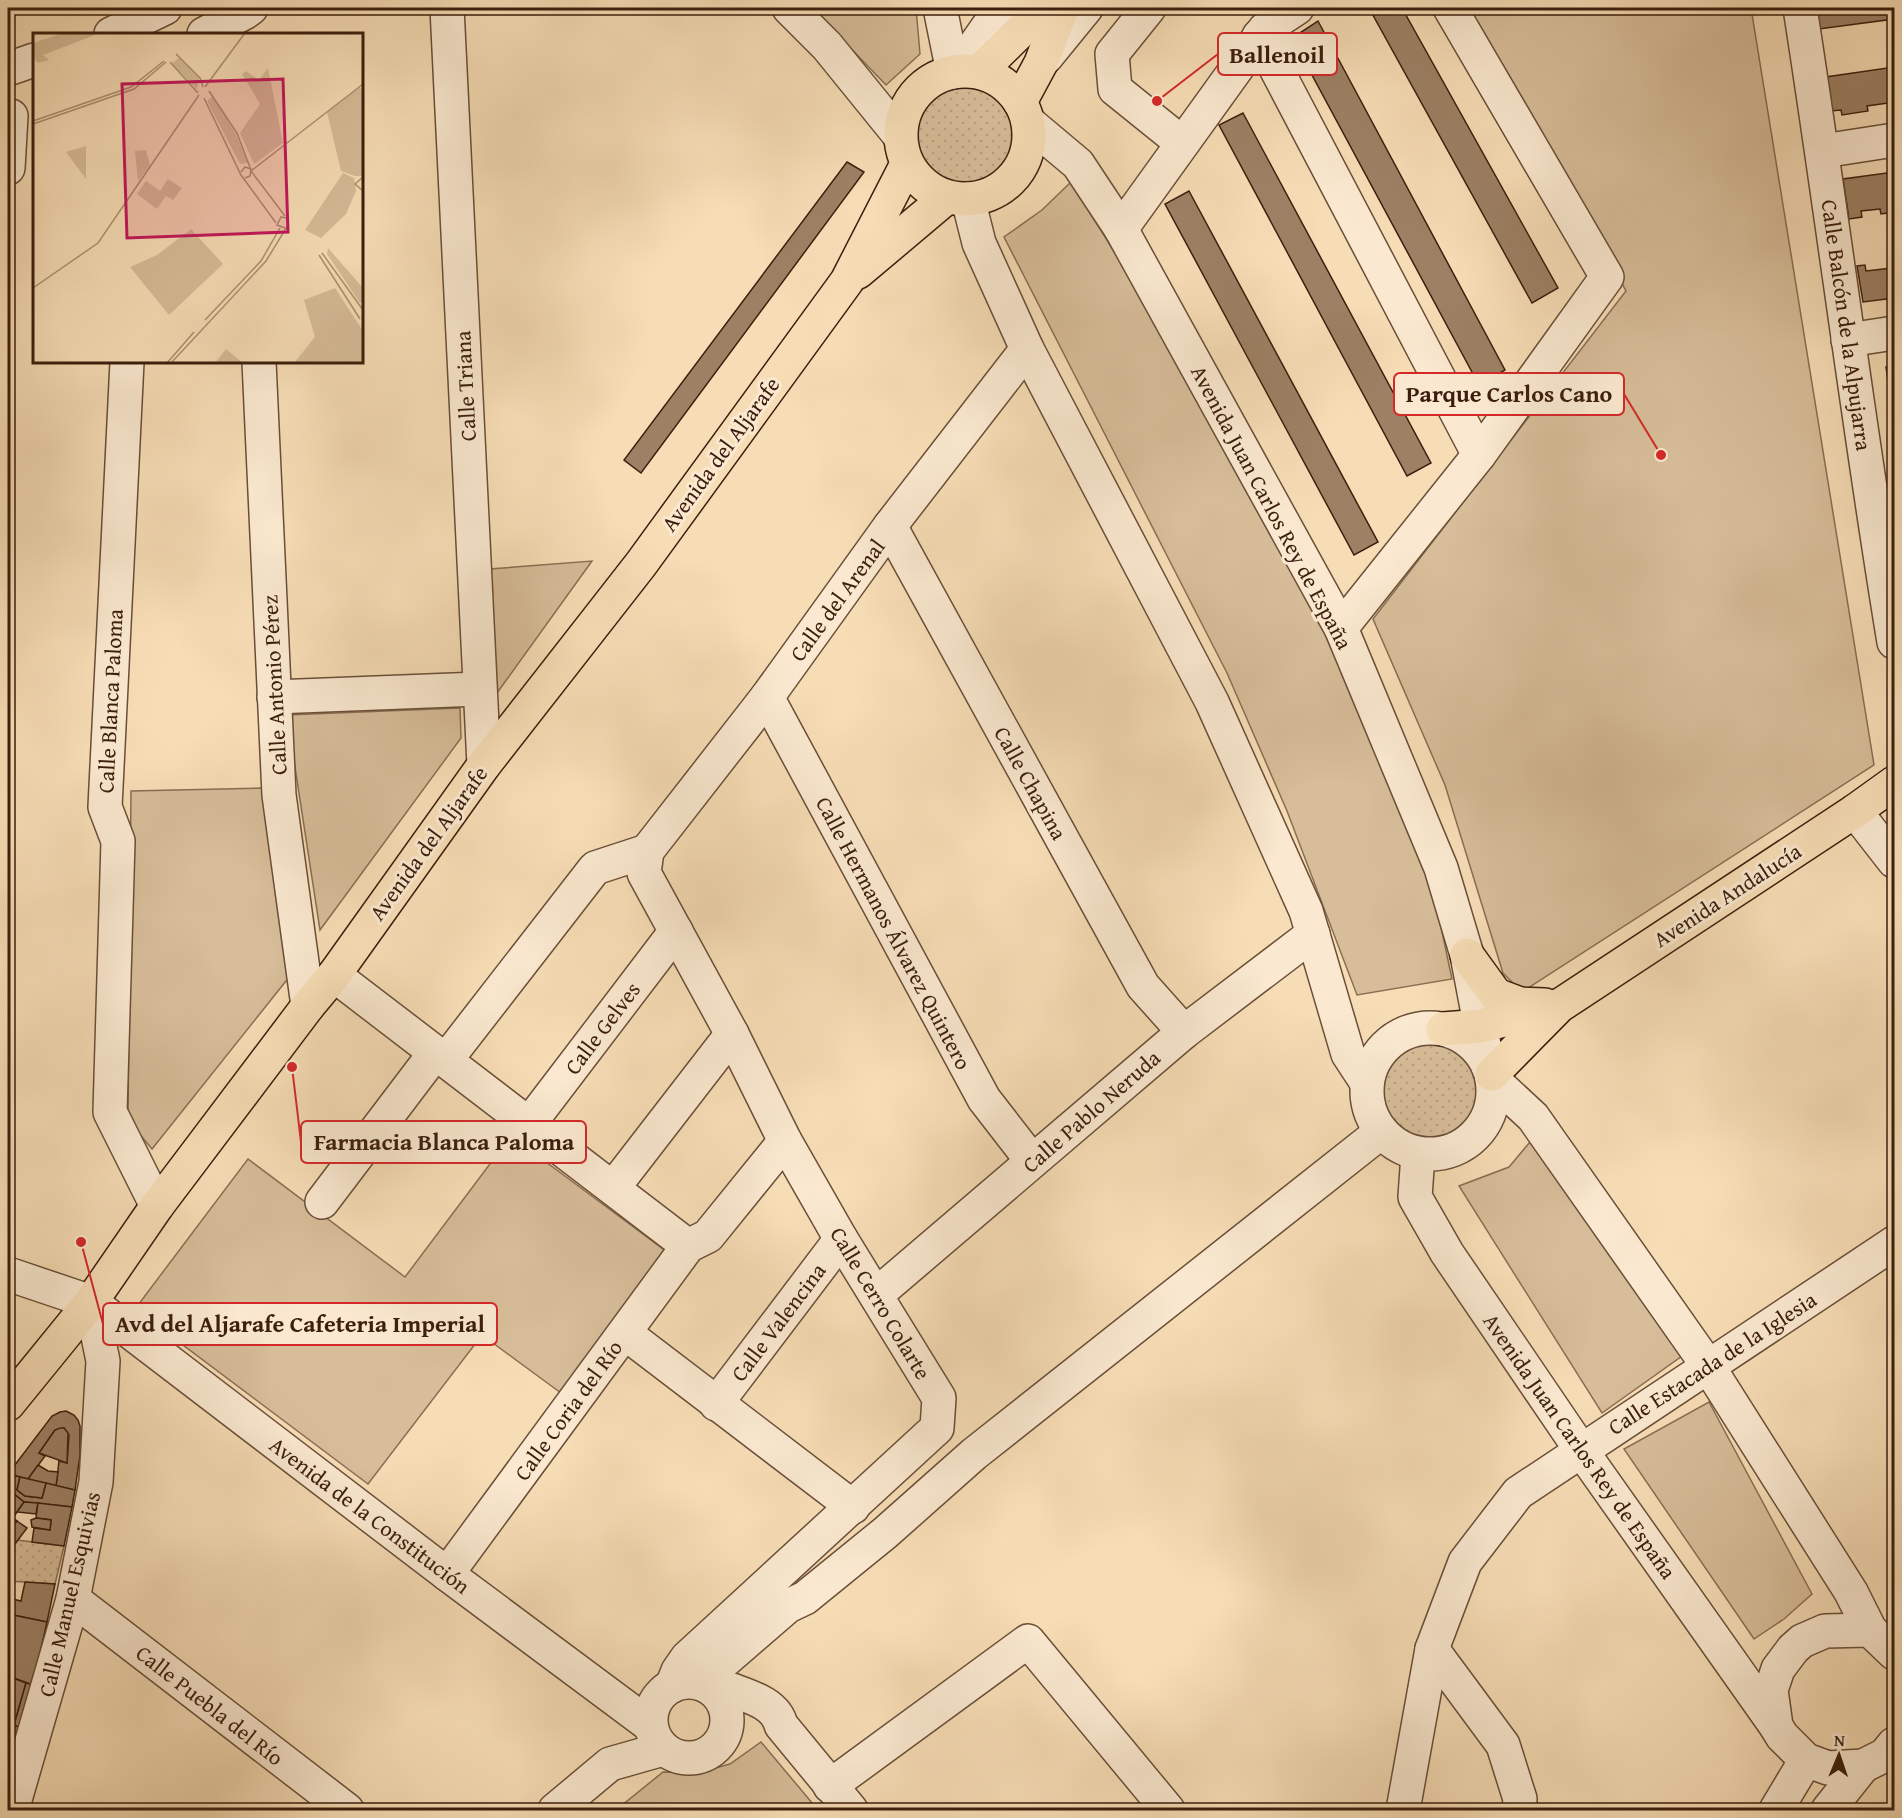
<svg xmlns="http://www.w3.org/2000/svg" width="1902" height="1818" font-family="'Gentium Book Plus',serif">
	<defs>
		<pattern id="grass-dots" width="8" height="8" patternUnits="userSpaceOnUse" patternTransform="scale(1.5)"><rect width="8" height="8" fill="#d7bd99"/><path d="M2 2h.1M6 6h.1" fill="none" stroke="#b9a283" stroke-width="1.8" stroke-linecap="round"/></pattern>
	</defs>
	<rect width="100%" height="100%" fill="#f7ddb6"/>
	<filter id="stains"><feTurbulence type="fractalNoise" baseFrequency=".00333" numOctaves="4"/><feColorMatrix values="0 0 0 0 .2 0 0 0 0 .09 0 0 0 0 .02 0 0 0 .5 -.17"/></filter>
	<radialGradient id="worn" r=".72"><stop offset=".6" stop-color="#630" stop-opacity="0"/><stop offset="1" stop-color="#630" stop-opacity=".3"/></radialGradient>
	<!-- grass -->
	<g fill="url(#grass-dots)" stroke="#896e53" stroke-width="1.5">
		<circle cx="965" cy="136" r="50"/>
		<circle cx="1430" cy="1091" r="48"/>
		<path d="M17 1540 64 1546 55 1584 8 1581V1574L13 1567 8 1562V1554Z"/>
	</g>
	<!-- green -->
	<g fill="#d7bd99" stroke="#896e53" stroke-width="1.5">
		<path d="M812 8H916L920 54 886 85Z"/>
		<path d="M1469 8H1616L1619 9 1621 8H1751L1874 765 1522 992 1503 973 1445 785 1373 619 1626 291Z"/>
		<path d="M1071 182 1141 295 1327 635 1430 875 1452 979 1357 995 1287 811 1227 673 1004 237 1042 210Z"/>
		<path d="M592 561 497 693 490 569Z"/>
		<path d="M460 708 461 738 320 930 287 715Z"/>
		<path d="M262 788 294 971 152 1149 128 1120 131 791Z"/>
		<path d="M511 1136 667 1252 561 1393 482 1335 368 1484 135 1309 248 1159 405 1277Z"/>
		<path d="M1530 1142 1682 1356 1602 1413 1459 1186 1509 1167Z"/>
		<path d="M1709 1402 1812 1594 1784 1619 1754 1639 1624 1449Z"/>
		<path d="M761 1742 818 1810H616L663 1772 696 1773 730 1764Z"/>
	</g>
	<!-- building -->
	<g fill="#9d8165" stroke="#3b1e0d" stroke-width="1.5">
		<path d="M1369 8H1402L1558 288 1532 303Z"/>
		<path d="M1816 8H1894V19L1819 29Z"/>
		<path d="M1318 21 1505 370 1479 385 1292 38Z"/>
		<path d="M1894 67V107L1889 108 1888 103 1867 106 1868 111 1842 115 1841 110 1831 111 1826 77Z"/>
		<path d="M1243 113 1431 463 1407 476 1219 125Z"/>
		<path d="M847 162 864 172 641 473 624 460Z"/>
		<path d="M1894 172V212L1881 214 1880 209 1861 211 1862 217 1849 219 1843 179Z"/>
		<path d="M1189 191 1378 542 1354 555 1165 204Z"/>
		<path d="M1891 262H1894V298L1863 302 1857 266 1865 265 1866 271 1892 268Z"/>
		<path d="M1894 366V425L1886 367Z"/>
		<path d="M66 1411 74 1415 78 1420 80 1426V1455L75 1490 56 1486 59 1461 67 1463 69 1435 64 1428 55 1430 39 1453 45 1456 28 1479 8 1474 52 1416 60 1412Z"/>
		<path d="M60 1428H64L68 1433 67 1463 39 1453 55 1430Z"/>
		<path d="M38 1465 48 1471 58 1472 56 1486 28 1479Z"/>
		<path d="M8 1474 20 1477 17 1490 25 1496 42 1498 46 1483 75 1490 72 1507 24 1502 14 1494 8 1503Z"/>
		<path d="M20 1477 46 1483 42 1498 25 1496 17 1490Z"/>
		<path d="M14 1494 24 1502 13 1518 8 1514V1503Z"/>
		<path d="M24 1502 38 1503 36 1514 17 1512Z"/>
		<path d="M38 1503 72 1507 64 1546 32 1542 34 1528 50 1530 51 1520 36 1518Z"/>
		<path d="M8 1514 17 1521 8 1534Z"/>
		<path d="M36 1518 51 1520 50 1530 32 1527 31 1520Z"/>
		<path d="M17 1521 27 1528 9 1552 8 1551V1534Z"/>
		<path d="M25 1582 55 1584 47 1622 8 1614V1598L21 1601Z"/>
		<path d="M8 1614 47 1622 33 1685 8 1676Z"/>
		<path d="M8 1676 26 1683 14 1725 8 1723Z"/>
		<path d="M26 1683 33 1685 21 1728 14 1725Z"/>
		<path d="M8 1723 21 1728 13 1749 8 1747Z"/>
	</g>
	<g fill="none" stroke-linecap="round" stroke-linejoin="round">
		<!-- minor casing -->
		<g stroke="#6a4e37" stroke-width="36">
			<g id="minor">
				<path d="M447 8 484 765"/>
				<path d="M789 8 827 46 900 136"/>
				<path d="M940 8 953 72"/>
				<path d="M1149 8 1112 54 1115 89 1182 143"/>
				<path d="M1800 8C1833 219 1859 431 1894 642"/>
				<path d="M111 34 165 8"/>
				<path d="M204 34 244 13 251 8"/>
				<path d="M1259 36 1479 455"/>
				<path d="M1046 57 1086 8"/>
				<path d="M8 69 34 60"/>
				<path d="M957 71 1001 8"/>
				<path d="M1028 122 1078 164 1121 229 1341 628 1441 868 1467 955 1488 1066"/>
				<path d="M1823 151 1894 140"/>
				<path d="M8 168 11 116"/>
				<path d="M968 199 979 243 1027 349 1212 702 1306 911 1348 1054 1367 1083"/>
				<path d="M1121 229 1265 29 1297 8"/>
				<path d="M1848 340 1894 333"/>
				<path d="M127 362 105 807 118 841 110 1112 157 1206"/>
				<path d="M259 362 279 795 308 1006"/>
				<path d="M890 526 1143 986 1184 1032"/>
				<path d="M1341 628 1479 455 1607 277 1450 8"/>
				<path d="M274 697 479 689"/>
				<path d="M767 697 984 1099 1032 1161"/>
				<path d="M1855 811 1894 861"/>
				<path d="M647 851 644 873 732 1034 785 1141 841 1239 939 1398 937 1428 687 1658 678 1671 672 1686"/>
				<path d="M647 851 767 697 890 526 1027 349"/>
				<path d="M334 975 688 1246"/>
				<circle cx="1430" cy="1091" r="63"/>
				<path d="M446 1060 595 868 647 851"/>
				<path d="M1492 1079 1533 1117 1708 1366 1851 1592 1870 1630"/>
				<path d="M529 1124 676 931"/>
				<path d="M1418 1154 1415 1197 1447 1253 1581 1450 1776 1726"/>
				<path d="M613 1188 732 1034"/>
				<path d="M322 1202 435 1053"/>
				<path d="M8 1274 91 1302 447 1574 651 1726"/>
				<path d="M876 1295 1184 1032 1313 934"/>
				<path d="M625 1333 853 1507"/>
				<path d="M716 1404 841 1239"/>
				<path d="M447 1574 688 1246 708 1236 785 1141"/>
				<path d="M73 1599 347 1810"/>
				<path d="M1432 1649 1503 1745 1520 1799 1519 1810"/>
				<path d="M1894 1653 1870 1630 1825 1631 1802 1641 1793 1649 1778 1669 1771 1690 1776 1726 1782 1736 1806 1760 1828 1768 1863 1766 1885 1755 1894 1744"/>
				<circle cx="689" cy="1720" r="38"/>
				<path d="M699 1683 788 1606 805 1598 885 1533 974 1454 1381 1132"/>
				<path d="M732 1690C751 1697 776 1704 781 1725L851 1810"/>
				<path d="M830 1786 1028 1641 1168 1810"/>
				<path d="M12 1810 73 1599 96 1482 103 1361 91 1302"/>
				<path d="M555 1810 610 1764 663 1749"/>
				<path d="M1403 1810 1432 1649 1465 1562 1518 1493 1894 1243"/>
				<path d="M1776 1810 1806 1760"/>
				<path d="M1828 1810 1863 1766"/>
			</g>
		</g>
		<!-- major casing -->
		<g stroke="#3b1e0d" stroke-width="36">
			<g id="major">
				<circle cx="965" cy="135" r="64"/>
				<path d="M979 72 1044 8"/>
				<path d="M1020 102 1041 63 1062 8"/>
				<path d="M858 272 947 197"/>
				<path d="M1467 955 1496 995 1520 1004 1545 1005"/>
				<path d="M1443 1029 1481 1026 1557 1006"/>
				<path d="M1492 1074 1559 1006 1855 811 1894 783"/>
				<path d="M8 1404 91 1302 157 1206 308 1006 334 975 484 765 641 564 847 281 907 164"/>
			</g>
		</g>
		<!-- minor -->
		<use href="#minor" stroke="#fae9d0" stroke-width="33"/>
		<!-- major -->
		<use href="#major" stroke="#f7ddb6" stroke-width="33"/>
	</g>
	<g text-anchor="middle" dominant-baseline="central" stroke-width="6" stroke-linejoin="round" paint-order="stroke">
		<!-- street labels -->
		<g font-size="22" fill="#3b1e0d" stroke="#fae9d0">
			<text transform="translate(1847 325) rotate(82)">Calle Balcón de la Alpujarra</text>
			<text transform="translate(465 386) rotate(-93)">Calle Triana</text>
			<text transform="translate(720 454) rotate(-54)">Avenida del Aljarafe</text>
			<text transform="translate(1272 507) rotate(62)">Avenida Juan Carlos Rey de España</text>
			<text transform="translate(837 600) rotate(-54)">Calle del Arenal</text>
			<text transform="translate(274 685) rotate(-93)">Calle Antonio Pérez</text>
			<text transform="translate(110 701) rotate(-87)">Calle Blanca Paloma</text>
			<text transform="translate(1031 783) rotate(61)">Calle Chapina</text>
			<text transform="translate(428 843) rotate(-54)">Avenida del Aljarafe</text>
			<text transform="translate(1727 895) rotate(-33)">Avenida Andalucía</text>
			<text transform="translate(894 933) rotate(62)">Calle Hermanos Álvarez Quintero</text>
			<text transform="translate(602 1028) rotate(-53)">Calle Gelves</text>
			<text transform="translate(1091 1111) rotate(-41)">Calle Pablo Neruda</text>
			<text transform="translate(881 1303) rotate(59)">Calle Cerro Colarte</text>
			<text transform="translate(778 1322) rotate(-53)">Calle Valencina</text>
			<text transform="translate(1712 1363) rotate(-33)">Calle Estacada de la Iglesia</text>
			<text transform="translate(568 1410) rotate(-54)">Calle Coria del Río</text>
			<text transform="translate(1580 1446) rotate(55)">Avenida Juan Carlos Rey de España</text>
			<text transform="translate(370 1515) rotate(37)">Avenida de la Constitución</text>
			<text transform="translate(69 1594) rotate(-77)">Calle Manuel Esquivias</text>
			<text transform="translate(210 1705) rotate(38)">Calle Puebla del Río</text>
		</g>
	</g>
	<!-- overview -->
	<g transform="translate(33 33)">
		<rect width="330" height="330" fill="#f7ddb6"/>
		<path d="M326 54 330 57V143H322L308 138 294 79ZM310 140 321 145 323 158 313 181 288 205 272 197ZM302 255 330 298V312L305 330H261L282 304 271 267Z" fill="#d7bd99"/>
		<path d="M30 0H67L10 22 16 27 5 30 0 25V10ZM146 25 166 45 164 56 141 33 139 30ZM235 35 250 110 221 131 207 100 227 71 209 41 213 38 226 47ZM180 63 203 101 215 130 207 131 174 68ZM53 113V146L33 119ZM113 117 117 132 105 148 102 118ZM135 146 149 155 140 167 133 163 124 176 104 161 113 148 127 158ZM158 196 190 231 136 282 97 234 124 222ZM295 215 330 255V268L327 270 294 221ZM330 310V330H305L311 321ZM193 316 210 330H182Z" fill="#d7bd99"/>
		<path fill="none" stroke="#ac9172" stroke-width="1.5" d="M143 21 167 45 170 54M137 29 165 60M172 54 212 0M176 58 204 100 218 137M171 65 208 142 243 190M0 88 98 54 131 28M0 91 101 56 133 29M218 138 252 183M218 138 330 51M208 139 212 134 218 136 217 143 212 145M330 144 322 151 330 158M289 220 330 277M286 222 327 286M0 255 65 210 166 62M172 287 228 228 247 195M134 330 161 299M138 330 233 228 255 192 254 185 248 184 244 192 252 195"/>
		<path fill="#c2185b" fill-opacity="0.15" stroke="#c2185b" stroke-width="3" d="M250 46 255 199 94 205 89 51Z"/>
		<rect width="330" height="330" fill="none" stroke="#3b1e0d" stroke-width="3"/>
	</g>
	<!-- callouts -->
	<path fill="none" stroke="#d62828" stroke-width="2" d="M1157 101L1218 54M1661 455L1624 394M292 1067L301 1142M81 1242L103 1324"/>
	<g fill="#d62828" stroke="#fae9d0" stroke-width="2">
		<circle cx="1157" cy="101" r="6"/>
		<circle cx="1661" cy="455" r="6"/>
		<circle cx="292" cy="1067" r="6"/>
		<circle cx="81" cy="1242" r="6"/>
	</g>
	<g fill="#fae9d0" stroke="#d62828" stroke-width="2">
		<rect x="1218" y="33" width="119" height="42" rx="6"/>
		<rect x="1394" y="373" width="230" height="42" rx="6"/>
		<rect x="301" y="1121" width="285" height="42" rx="6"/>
		<rect x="103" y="1303" width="394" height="42" rx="6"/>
	</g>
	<g font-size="24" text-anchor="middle" font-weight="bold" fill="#3b1e0d">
		<text x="1277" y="63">Ballenoil</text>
		<text x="1509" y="402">Parque Carlos Cano</text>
		<text x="444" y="1150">Farmacia Blanca Paloma</text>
		<text x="300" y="1332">Avd del Aljarafe Cafeteria Imperial</text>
	</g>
	<!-- margin -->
	<rect width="1902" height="1818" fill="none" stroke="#f7ddb6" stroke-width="30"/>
	<rect x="9" y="9" width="1884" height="1800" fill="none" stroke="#3b1e0d" stroke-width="3"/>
	<rect x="15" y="15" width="1872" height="1788" fill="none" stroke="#3b1e0d" stroke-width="1.5"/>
	<!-- north arrow -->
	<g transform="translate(1839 1755) rotate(2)" stroke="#fae9d0" stroke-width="4.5" paint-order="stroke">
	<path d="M0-4.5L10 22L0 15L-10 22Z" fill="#3b1e0d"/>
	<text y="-9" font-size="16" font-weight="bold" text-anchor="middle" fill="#3b1e0d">N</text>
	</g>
	<rect width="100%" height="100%" filter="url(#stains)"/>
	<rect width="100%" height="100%" fill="url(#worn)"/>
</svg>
